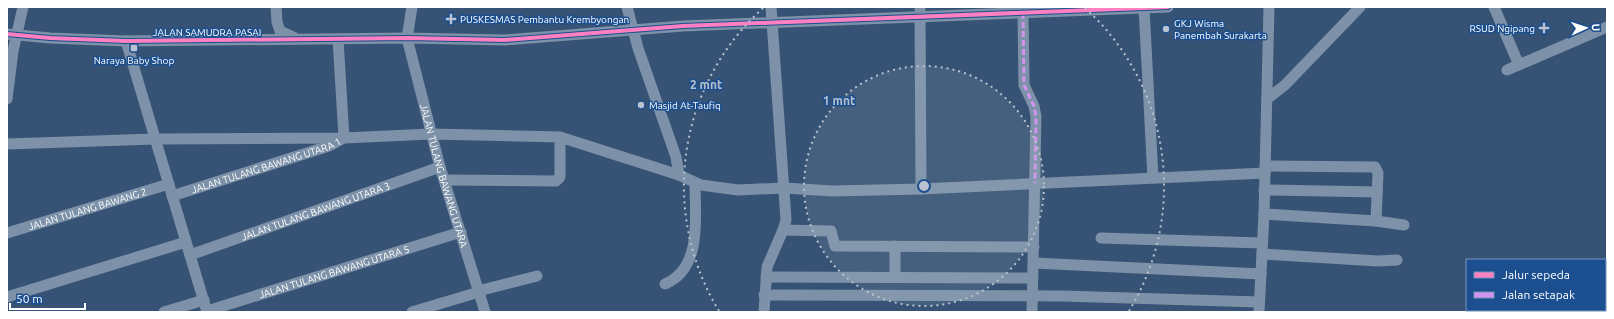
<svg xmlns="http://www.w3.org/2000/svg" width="1614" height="319" font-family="Ubuntu,sans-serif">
	<rect width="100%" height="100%" fill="#365274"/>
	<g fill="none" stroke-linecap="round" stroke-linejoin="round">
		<!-- minor -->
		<g stroke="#7d92a8" stroke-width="11">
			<path d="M276 7 277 22 280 31 295 38"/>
			<path id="s1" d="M412 7 407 38 440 167 485 312"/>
			<path d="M627 7 638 48 676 157 679 175"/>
			<path d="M920 7 921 189"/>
			<path d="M1494 7 1519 65"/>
			<path d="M1144 8 1153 178"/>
			<path d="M1023 13 1024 85 1034 106 1036 117 1032 312"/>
			<path d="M7 34 50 38 126 41 407 38 505 40 683 26 1168 7"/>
			<path d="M126 41 207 312"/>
			<path d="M1507 70 1607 27"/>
			<path d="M7 99 13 51 23 7"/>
			<path d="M1267 99 1285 85 1360 7"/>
			<path d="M7 144 155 139 344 138 338 39"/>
			<path d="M1265 166 1375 167 1378 173 1376 221"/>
			<path d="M444 180 556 181 560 177V137"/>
			<path d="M1264 190 1377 192"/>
			<path id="s2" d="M172 196 329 146 344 138 431 134 560 137 679 175 701 185 738 190 784 188 833 191 921 189 1265 173"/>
			<path d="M1264 214 1376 221 1404 225"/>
			<path d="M783 230 831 231 835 246 1034 247"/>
			<path id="s3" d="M7 233 169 184"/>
			<path d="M1101 238 1262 243"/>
			<path d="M895 246V277"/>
			<path d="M1262 254 1378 261 1397 260"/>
			<path id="s4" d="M190 255 440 167"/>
			<path d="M1034 263 1261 274"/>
			<path d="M766 277 1033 278"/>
			<path d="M665 284C703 268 695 216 695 183"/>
			<path d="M478 291 537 276"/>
			<path d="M764 295 1063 296 1259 302"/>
			<path d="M7 297 186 242"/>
			<path id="s5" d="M207 311 461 232"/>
			<path d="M164 312 204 300"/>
			<path d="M412 312 479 292"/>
			<path d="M764 312 767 267 783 230 786 220 771 7"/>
			<path d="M1259 312 1264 214 1269 7"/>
		</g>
		<!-- quiet -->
		<path stroke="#d193ec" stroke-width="3" stroke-dasharray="6 3" stroke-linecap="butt" d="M1023 13 1024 85 1034 106 1036 117 1035 183"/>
		<!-- cycleway casing -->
		<g stroke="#1b4f8f" stroke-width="6">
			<path id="cycleway" d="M7 34 50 38 126 41 407 38 505 40 683 26 1168 7"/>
		</g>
		<!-- cycleway -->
		<use href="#cycleway" stroke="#ff80c0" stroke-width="4"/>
	</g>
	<!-- distance rings -->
	<circle cx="924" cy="186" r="120" fill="#b9c2ce" fill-opacity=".12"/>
	<g fill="none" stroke="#b9c2ce" stroke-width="2" stroke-dasharray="2 4">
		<circle cx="924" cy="186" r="120"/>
		<path d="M719 311A240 240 0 0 1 763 8M1085 8A240 240 0 0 1 1129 311"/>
	</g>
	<!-- markers -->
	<g fill="#b9c2ce" stroke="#1b4f8f" stroke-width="1.5">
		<path d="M449 13h4v4h4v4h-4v4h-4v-4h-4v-4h4z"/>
		<path d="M1542 22h4v4h4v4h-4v4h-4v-4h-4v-4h4z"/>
		<circle cx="1166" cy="29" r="4"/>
		<rect x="130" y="44" width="8" height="8" rx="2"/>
		<circle cx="641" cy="105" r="4"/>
	</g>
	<g text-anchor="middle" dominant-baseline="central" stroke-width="3" stroke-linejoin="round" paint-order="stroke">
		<!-- poi labels -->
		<g font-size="10" fill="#fff" stroke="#1b4f8f" text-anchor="start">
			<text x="460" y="19">PUSKESMAS Pembantu Krembyongan</text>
			<text x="1174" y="23">GKJ Wisma<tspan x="1174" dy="12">Panembah Surakarta</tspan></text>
			<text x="1535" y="28" text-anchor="end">RSUD Ngipang</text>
			<text x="134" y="60" text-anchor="middle">Naraya Baby Shop</text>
			<text x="649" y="105">Masjid At-Taufiq</text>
		</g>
		<!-- street labels -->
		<g font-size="10" fill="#fff" stroke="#1b4f8f">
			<text x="207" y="32">JALAN SAMUDRA PASAI</text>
			<text stroke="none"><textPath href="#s2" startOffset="99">JALAN TULANG BAWANG UTARA 1</textPath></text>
			<text stroke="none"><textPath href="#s1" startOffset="174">JALAN TULANG BAWANG UTARA</textPath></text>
			<text stroke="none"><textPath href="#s3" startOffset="84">JALAN TULANG BAWANG 2</textPath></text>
			<text stroke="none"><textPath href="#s4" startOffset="133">JALAN TULANG BAWANG UTARA 3</textPath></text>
			<text stroke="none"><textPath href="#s5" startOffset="133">JALAN TULANG BAWANG UTARA 5</textPath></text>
		</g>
	</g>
	<circle cx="924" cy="186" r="6" fill="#b9c2ce" stroke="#1b4f8f" stroke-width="2"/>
	<g font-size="12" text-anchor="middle" font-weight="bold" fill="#b9c2ce" stroke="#1b4f8f" stroke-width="3" stroke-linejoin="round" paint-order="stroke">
		<text x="706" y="89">2 mnt</text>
		<text x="839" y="105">1 mnt</text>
	</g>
	<!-- border -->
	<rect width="1614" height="319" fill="none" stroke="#ffffff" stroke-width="16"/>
	<!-- legend -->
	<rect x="1466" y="259" width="140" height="52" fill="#1b4f8f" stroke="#7695bc"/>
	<rect x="1474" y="272" width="20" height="6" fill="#ff80c0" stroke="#7695bc"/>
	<text x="1502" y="279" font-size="12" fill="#ffffff">Jalur sepeda</text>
	<rect x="1474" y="292" width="20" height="6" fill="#d193ec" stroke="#7695bc"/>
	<text x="1502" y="299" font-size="12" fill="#ffffff">Jalan setapak</text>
	<!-- north arrow -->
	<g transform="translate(1586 28) rotate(87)" stroke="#1b4f8f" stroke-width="3" paint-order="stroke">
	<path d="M0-3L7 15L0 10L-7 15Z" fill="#ffffff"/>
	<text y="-6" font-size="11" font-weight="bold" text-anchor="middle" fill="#ffffff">U</text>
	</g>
	<!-- scale -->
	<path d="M10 303v6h75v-6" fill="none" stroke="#ffffff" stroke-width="2"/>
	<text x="16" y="303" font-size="12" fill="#ffffff" stroke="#1b4f8f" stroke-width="3" paint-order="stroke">50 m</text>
</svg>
